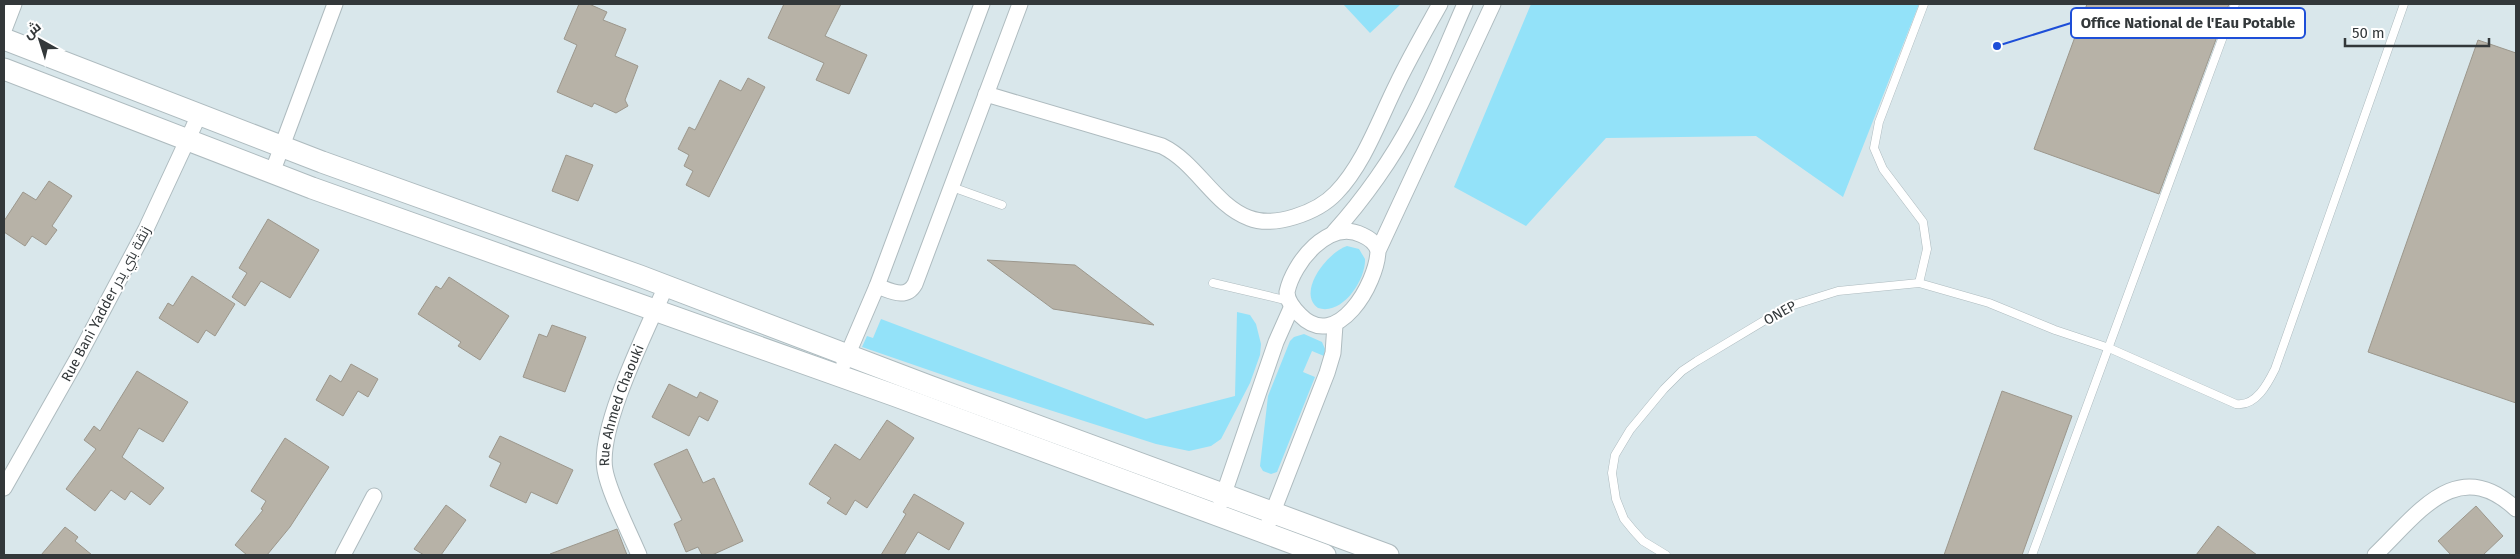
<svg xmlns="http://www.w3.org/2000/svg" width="2520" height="559" font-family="'Fira Sans',Cairo,sans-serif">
	<rect width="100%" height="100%" fill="#d9e7eb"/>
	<!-- green -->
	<g fill="#93e2f9">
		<path d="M1343 4H1401L1370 33Z"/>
		<path d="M1531 4H1919L1843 197 1756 136 1606 138 1526 226 1454 187Z"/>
		<path d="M1347 246 1359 249 1365 259C1366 280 1342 316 1318 308 1296 292 1328 252 1347 246Z"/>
		<path d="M1237 312 1250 315 1256 324 1261 344 1260 355 1250 383 1221 439 1211 446 1189 451 1156 444 975 386 862 347 867 336 873 338 881 319 1146 419 1235 396Z"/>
		<path d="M1304 334 1322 342 1325 349 1324 356 1312 351 1303 372 1315 377 1277 472 1271 474 1263 471 1260 466 1268 396 1290 341 1294 337Z"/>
	</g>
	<!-- building -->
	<g fill="#b7b2a7" stroke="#9c978c">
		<path d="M579 4H589L607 12 603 20 626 29 615 56 638 66 625 100 628 106 616 113 594 103 592 107 557 92 577 45 564 39Z"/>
		<path d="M784 4H841L825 36 867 55 849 94 816 80 824 63 768 38Z"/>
		<path d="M2087 4H2229L2159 194 2034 149Z"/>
		<path d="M2478 40 2516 53V403L2368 352Z"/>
		<path d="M748 78 765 87 709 197 686 185 693 171 684 166 689 155 678 149 689 127 695 130 720 80 741 91Z"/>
		<path d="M566 155 593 165 578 201 552 191Z"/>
		<path d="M49 181 72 196 52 226 57 230 46 245 32 236 25 246 4 232V221L23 192 36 200Z"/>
		<path d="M268 219 319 250 290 298 261 281 245 306 232 297 247 273 239 268Z"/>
		<path d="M987 260 1075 265 1154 325 1053 309Z"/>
		<path d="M192 276 235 304 215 336 206 330 198 343 159 318 168 303 173 306Z"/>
		<path d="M449 277 509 316 480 360 458 346 461 342 418 314 436 286 441 289Z"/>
		<path d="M552 325 586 337 565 392 523 377 539 334 547 337Z"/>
		<path d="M351 364 378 379 368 397 358 391 343 416 316 400 330 375 341 382Z"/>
		<path d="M137 371 188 402 163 442 139 428 122 457 164 488 150 505 131 491 125 500 111 490 95 511 66 489 96 449 84 440 94 426 100 431Z"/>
		<path d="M669 384 697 398 700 392 718 401 708 421 699 416 689 436 652 417Z"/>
		<path d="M2002 391 2072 416 2022 555H1944Z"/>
		<path d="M887 420 914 438 867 508 855 500 846 515 827 503 831 498 809 484 835 444 860 460Z"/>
		<path d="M500 436 573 470 557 504 531 492 526 503 490 486 501 463 489 457Z"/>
		<path d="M285 438 329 467 290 527 267 555H247L235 545 263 510 261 509 266 501 251 491Z"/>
		<path d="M687 449 703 483 714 478 743 541 712 555H702L698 547 686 552 674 524 682 520 654 464Z"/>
		<path d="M914 494 964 523 949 550 918 532 904 555H881L906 514 903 512Z"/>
		<path d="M446 505 466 520 441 555H424L414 549Z"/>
		<path d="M2476 506 2503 536 2483 555H2451L2438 541Z"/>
		<path d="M2218 526 2257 555H2196Z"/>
		<path d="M65 527 78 537 75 541 92 555H41Z"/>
		<path d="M617 529 627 555H551L550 554Z"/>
	</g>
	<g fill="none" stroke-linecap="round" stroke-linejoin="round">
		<!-- lane casing -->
		<g stroke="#aebbbf" stroke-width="9">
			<g id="lane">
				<path d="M952 187 1002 205"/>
				<path d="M1213 283 1289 301"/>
				<path d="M1919 283 1927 249 1923 222 1883 169 1874 148 1879 122 1924 4"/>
				<path d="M1666 555 1643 541 1633 530 1624 519 1616 499 1612 473 1615 455 1630 430 1664 389 1682 371 1697 361 1787 307 1838 291 1919 283 1989 303 2055 330 2109 348 2236 404C2256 407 2268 383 2275 369L2404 4"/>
				<path d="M2032 555 2235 4"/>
			</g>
		</g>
		<!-- street casing -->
		<g stroke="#aebbbf" stroke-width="17">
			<g id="street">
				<path d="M4 30 14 4"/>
				<path d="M986 94 1162 146C1197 163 1214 205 1249 218 1274 228 1317 213 1336 193 1364 164 1379 120 1397 84 1410 57 1425 31 1440 4"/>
				<path d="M272 173 335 4"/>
				<path d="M1334 232C1363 200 1393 158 1413 119 1433 82 1448 42 1465 4"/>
				<path d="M1378 251C1376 243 1369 238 1362 235 1329 218 1293 263 1287 292 1287 301 1293 308 1300 315 1337 353 1377 283 1378 251L1493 4"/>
				<path d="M877 286C891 291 906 300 915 284L1020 4"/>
				<path d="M844 363 877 286 982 4"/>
				<path d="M4 488 76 361 146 229 199 115"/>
				<path d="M1221 502 1276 342 1292 306"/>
				<path d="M1269 522 1327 373 1333 353 1335 325"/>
				<path d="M343 555 374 496"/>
				<path id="s1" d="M639 555C629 531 609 493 605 470 597 428 648 328 666 286"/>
				<path d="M2375 555C2418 514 2457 454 2516 509"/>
			</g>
		</g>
		<!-- secondary casing -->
		<g stroke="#aebbbf" stroke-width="23">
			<g id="secondary">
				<path d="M4 39 322 162 640 276 929 386 1388 555"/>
				<path d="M4 69 312 188 896 396 1325 555"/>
			</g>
		</g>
		<!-- lane -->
		<use href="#lane" stroke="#fff" stroke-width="8"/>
		<!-- street -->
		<use href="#street" stroke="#fff" stroke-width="15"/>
		<!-- secondary -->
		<use href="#secondary" stroke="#fff" stroke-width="21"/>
	</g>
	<g text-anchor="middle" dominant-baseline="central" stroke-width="4" stroke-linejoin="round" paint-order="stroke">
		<!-- street labels -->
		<g font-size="14" fill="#33383a" stroke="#fff">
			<text transform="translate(106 304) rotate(-62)">Rue Bani Yadder زنقة بني يدر</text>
			<text transform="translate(1780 313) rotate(-29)">ONEP</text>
			<text stroke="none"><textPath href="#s1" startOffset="159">Rue Ahmed Chaouki</textPath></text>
		</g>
	</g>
	<!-- callouts -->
	<path fill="none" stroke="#1d4ed8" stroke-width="2" d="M1997 46L2071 23"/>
	<circle fill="#1d4ed8" stroke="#fff" stroke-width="2" cx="1997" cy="46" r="5"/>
	<rect fill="#fff" stroke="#1d4ed8" stroke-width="2" x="2071" y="8" width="234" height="30" rx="5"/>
	<g font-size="15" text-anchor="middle" font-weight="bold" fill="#33383a">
		<text x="2188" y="28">Office National de l'Eau Potable</text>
	</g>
	<!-- border -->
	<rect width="2520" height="559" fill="none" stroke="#33383a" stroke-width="10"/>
	<!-- north arrow -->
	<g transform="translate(40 40) rotate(321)" stroke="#ffffff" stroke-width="4" paint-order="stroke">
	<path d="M0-4L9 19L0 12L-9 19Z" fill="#33383a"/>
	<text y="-8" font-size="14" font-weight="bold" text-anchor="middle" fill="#33383a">ش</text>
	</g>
	<!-- scale -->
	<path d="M2345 38v8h144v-8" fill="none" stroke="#33383a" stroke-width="2.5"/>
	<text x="2352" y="38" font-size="15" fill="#33383a" stroke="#ffffff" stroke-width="4" paint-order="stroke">50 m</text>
</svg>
